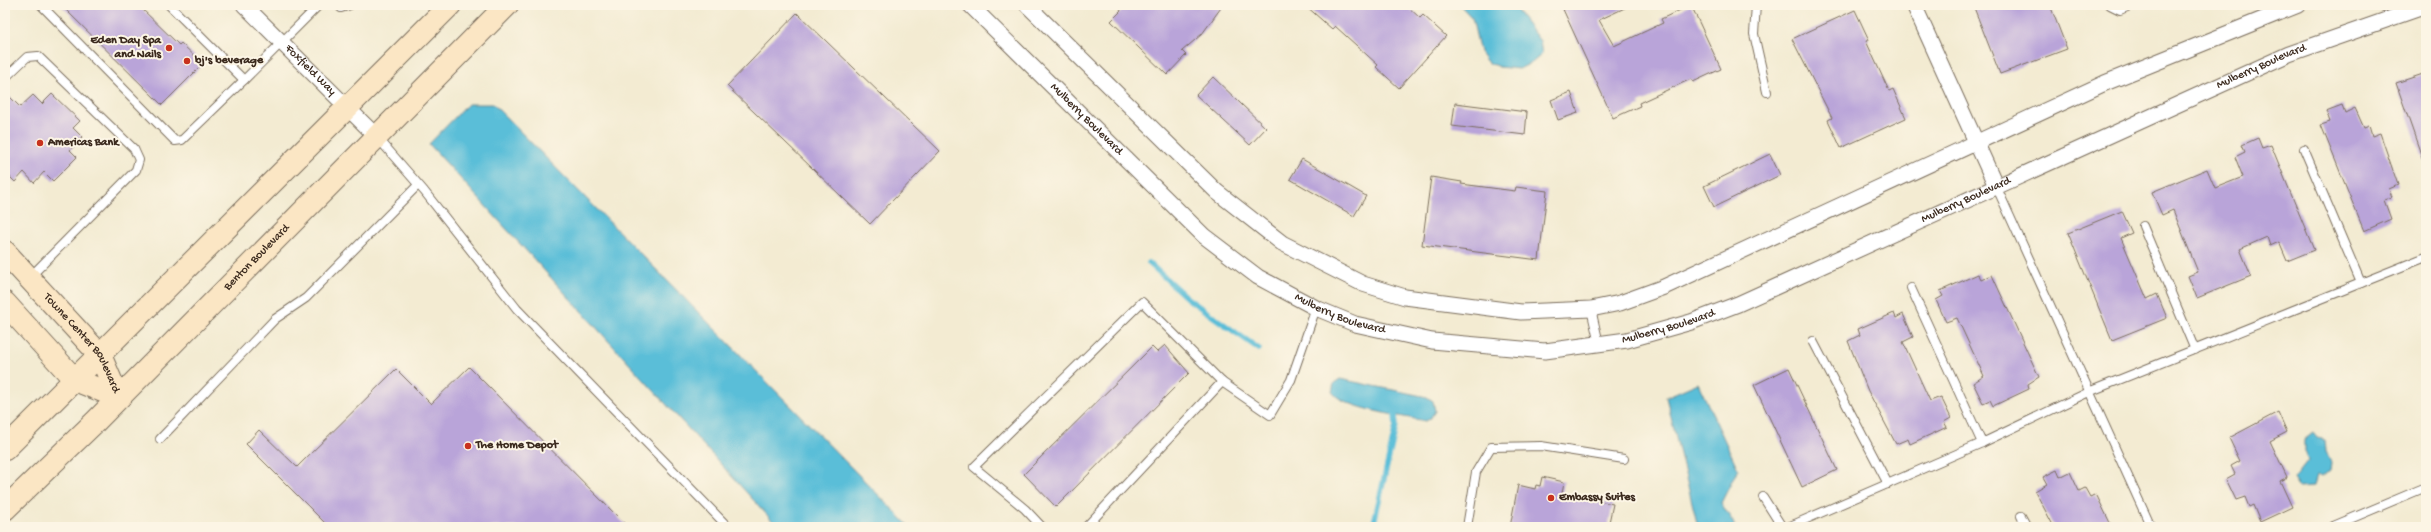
<svg xmlns="http://www.w3.org/2000/svg" width="2431" height="532" font-family="'Gochi Hand',sans-serif">
	<rect width="100%" height="100%" fill="#fcf5e5"/>
	<filter id="ink" filterUnits="userSpaceOnUse"><feTurbulence type="fractalNoise" baseFrequency=".025" numOctaves="2"/><feDisplacementMap in="SourceGraphic" scale="8" xChannelSelector="R" yChannelSelector="G"/><feConvolveMatrix kernelMatrix="1 2 1 2 8 2 1 2 1" color-interpolation-filters="sRGB"/></filter>
	<filter id="wash" filterUnits="userSpaceOnUse"><feTurbulence type="fractalNoise" baseFrequency=".012" numOctaves="4" result="noise"/><feDisplacementMap in="SourceGraphic" scale="16" xChannelSelector="R" yChannelSelector="G"/><feGaussianBlur stdDeviation="0.9" result="paint"/><feColorMatrix in="noise" values="0 0 0 0 0 0 0 0 0 0 0 0 0 0 0 0 0 1.4 0 .05"/><feComposite in="paint" operator="in"/></filter>
	<g filter="url(#wash)">
		<rect width="100%" height="100%" fill="#f3ebd2"/>
		<!-- water -->
		<g fill="#5abed8" stroke="#4a747b">
			<path d="M1460 5H1513L1540 41 1542 54 1533 62 1519 69 1499 67 1487 62 1480 52 1472 18Z"/>
			<path d="M468 104H493L910 527H778L429 144Z"/>
			<path d="M1340 379 1427 397 1433 401 1435 411 1430 419 1425 421C1403 416 1345 409 1332 392L1334 383Z"/>
			<path d="M1698 383 1738 469 1721 503 1736 527H1698L1666 397Z"/>
			<path d="M2313 433 2317 438 2324 440 2325 452 2331 462 2330 470 2322 477 2317 476 2314 486 2299 487 2294 479 2308 461 2304 450V440Z"/>
		</g>
		<g fill="none" stroke-linecap="round" stroke-linejoin="round">
			<!-- stream -->
			<g stroke="#5abed8" stroke-width="5.5">
				<path d="M1149 263 1187 298 1259 349"/>
				<path d="M1373 527 1396 426 1395 415"/>
			</g>
		</g>
		<g id="blocks">
			<!-- building -->
			<g fill="#b9a4d9">
				<path d="M61 5H138L179 45 181 43 203 64 162 105Z"/>
				<path d="M1118 5H1223L1202 34 1182 51 1186 55 1167 75 1111 21 1121 11Z"/>
				<path d="M1305 5H1406L1420 18 1423 15 1446 36 1399 88 1376 67 1378 65 1335 26 1332 29Z"/>
				<path d="M1561 5H1631L1599 20 1614 46 1663 23 1661 19 1691 5 1721 69 1693 82 1691 79 1639 103 1640 106 1613 118Z"/>
				<path d="M1973 5H2050L2067 49 2000 74Z"/>
				<path d="M1855 10 1869 40 1866 41 1889 91 1893 89 1906 118 1841 148 1828 120 1832 118 1792 39Z"/>
				<path d="M797 13 940 151 870 224 727 86Z"/>
				<path d="M2426 73V163H2424L2396 83Z"/>
				<path d="M1213 77 1266 128 1250 145 1196 95Z"/>
				<path d="M5 92 20 107 33 95 42 104 52 94 80 121 73 128 82 137 70 150 77 157 53 181 44 172 34 183 24 172 15 182 5 172Z"/>
				<path d="M1571 92 1578 113 1558 120 1551 100Z"/>
				<path d="M1455 103 1527 112 1525 135 1452 126Z"/>
				<path d="M2342 105 2345 113 2355 108 2364 128 2369 126 2372 136 2380 133 2398 185 2389 189 2392 197 2384 200 2391 219 2364 231 2321 125 2330 122 2326 111Z"/>
				<path d="M2258 138 2262 148 2271 145 2314 250 2287 261 2279 242 2270 246 2267 237 2240 249 2251 276 2197 298 2188 276 2198 272 2173 210 2162 215 2152 192 2207 169 2215 188 2243 177 2235 157 2245 152 2242 145Z"/>
				<path d="M1770 154 1780 175 1714 207 1704 186Z"/>
				<path d="M1302 159 1366 196 1354 216 1290 179Z"/>
				<path d="M1431 177 1462 182 1461 184 1515 191 1516 187 1547 191 1539 260 1422 245Z"/>
				<path d="M2122 211 2132 233 2121 238 2147 299 2157 294 2167 318 2112 340 2068 233Z"/>
				<path d="M1978 274 1981 280 1992 275 2039 377 2028 384 2029 389 1993 406 1990 400 1983 403 1973 383 1984 376 1957 318 1946 322 1936 300 1943 296 1940 291Z"/>
				<path d="M1894 313 1896 318 1903 314 1913 337 1903 342 1930 401 1941 397 1951 418 1944 422 1947 427 1910 444 1908 439 1896 444 1868 391 1848 341 1860 335 1858 329Z"/>
				<path d="M1165 345 1189 373 1056 507 1024 474 1152 347 1157 352Z"/>
				<path d="M469 367 628 527H329L246 444 259 430 297 467 396 369 431 404Z"/>
				<path d="M1789 368 1837 470 1802 487 1754 385Z"/>
				<path d="M2278 412 2287 432 2270 441 2287 477 2280 481 2292 507 2260 522 2253 505 2249 507 2245 497 2236 500 2226 479 2235 474 2231 466 2240 461 2229 438Z"/>
				<path d="M2057 470 2060 477 2070 472 2079 491 2085 488 2090 497 2096 494 2112 527H2054L2035 491 2047 484 2043 477Z"/>
				<path d="M1542 477 1564 482 1562 493 1613 504 1608 527H1510L1518 485 1535 489 1536 485 1540 486Z"/>
			</g>
		</g>
	</g>
	<g filter="url(#ink)">
		<use href="#blocks" fill-opacity="0" stroke="#7b6e5d" stroke-width="1"/>
		<g fill="none" stroke-linecap="round" stroke-linejoin="round">
			<!-- lane casing -->
			<g stroke="#7b6e5d" stroke-width="10">
				<g id="lane">
					<path d="M41 5 175 141 182 140 244 80"/>
					<path d="M169 5 244 80 319 5"/>
					<path d="M338 5 341 8 350 5"/>
					<path d="M1756 5 1754 34 1767 92"/>
					<path d="M2110 5 2120 10 2132 5"/>
					<path d="M5 78 27 57 38 56 134 149 139 160 136 170 29 278"/>
					<path d="M377 137 424 191 517 309 728 527"/>
					<path d="M2304 149 2361 283"/>
					<path d="M1996 186 2151 527"/>
					<path d="M2143 226 2195 350"/>
					<path d="M1911 288 1982 443"/>
					<path d="M1591 309 1599 344"/>
					<path d="M1813 341 1888 484"/>
					<path d="M160 439 275 319 306 298 418 185"/>
					<path d="M1763 497 1782 527"/>
					<path d="M2021 516 2027 527"/>
					<path d="M1042 527 1025 509 974 467 1142 302 1222 382 1270 415 1291 380 1316 308"/>
					<path d="M1086 527 1222 382"/>
					<path d="M1467 527 1476 472 1491 447 1541 446 1624 459"/>
					<path d="M1788 527 1982 443 2091 391 2426 257"/>
					<path d="M2331 527 2426 487"/>
				</g>
			</g>
			<!-- street casing -->
			<g stroke="#7b6e5d" stroke-width="17">
				<g id="street">
					<path id="s1" d="M244 5 376 136"/>
					<path id="s2" d="M970 5 1204 236 1258 277 1316 308 1355 324 1432 341 1545 351 1627 340 1691 322 1738 304 2289 54 2426 6"/>
					<path d="M1027 5 1217 192 1282 243 1363 284 1405 297 1521 312 1591 309 1620 303 1664 287 2105 83 2298 5"/>
					<path d="M1914 5 1996 186"/>
				</g>
			</g>
			<!-- secondary casing -->
			<g stroke="#7b6e5d" stroke-width="24">
				<g id="secondary">
					<path id="s3" d="M5 252 100 355 118 397"/>
					<path d="M5 303 75 380 118 397"/>
					<path d="M5 449 450 5"/>
					<path id="s4" d="M5 509 95 422 507 5"/>
				</g>
			</g>
			<!-- lane -->
			<use href="#lane" stroke="#fff" stroke-width="8"/>
			<!-- street -->
			<use href="#street" stroke="#fff" stroke-width="15"/>
			<!-- secondary -->
			<use href="#secondary" stroke="#fbe6c4" stroke-width="22"/>
		</g>
	</g>
	<!-- markers -->
	<g fill="#c8321e" stroke="#fcf5e5" stroke-width="1.5">
		<circle cx="169" cy="48" r="4"/>
		<circle cx="187" cy="61" r="4"/>
		<circle cx="40" cy="143" r="4"/>
		<circle cx="468" cy="446" r="4"/>
		<circle cx="1551" cy="498" r="4"/>
	</g>
	<g text-anchor="middle" dominant-baseline="central" stroke-width="4" stroke-linejoin="round" paint-order="stroke">
		<!-- poi labels -->
		<g font-size="12" font-weight="bold" fill="#3b2a1e" stroke="#fcf5e5" text-anchor="start">
			<text x="161" y="41" text-anchor="end">Eden Day Spa<tspan x="161" dy="14">and Nails</tspan></text>
			<text x="195" y="61">bj's beverage</text>
			<text x="48" y="143">Americas Bank</text>
			<text x="476" y="446">The Home Depot</text>
			<text x="1559" y="498">Embassy Suites</text>
		</g>
		<!-- street labels -->
		<g font-size="12" fill="#3b2a1e" stroke="#fcf5e5">
			<text stroke="none"><textPath href="#s2" startOffset="1471">Mulberry Boulevard</textPath></text>
			<text stroke="none"><textPath href="#s1" startOffset="93">Foxfield Way</textPath></text>
			<text stroke="none"><textPath href="#s2" startOffset="163">Mulberry Boulevard</textPath></text>
			<text stroke="none"><textPath href="#s2" startOffset="1147">Mulberry Boulevard</textPath></text>
			<text stroke="none"><textPath href="#s4" startOffset="356">Benton Boulevard</textPath></text>
			<text stroke="none"><textPath href="#s2" startOffset="487">Mulberry Boulevard</textPath></text>
			<text stroke="none"><textPath href="#s2" startOffset="823">Mulberry Boulevard</textPath></text>
			<text stroke="none"><textPath href="#s3" startOffset="120">Towne Center Boulevard</textPath></text>
		</g>
	</g>
	<!-- margin -->
	<rect width="2431" height="532" fill="none" stroke="#fcf5e5" stroke-width="20"/>
</svg>
